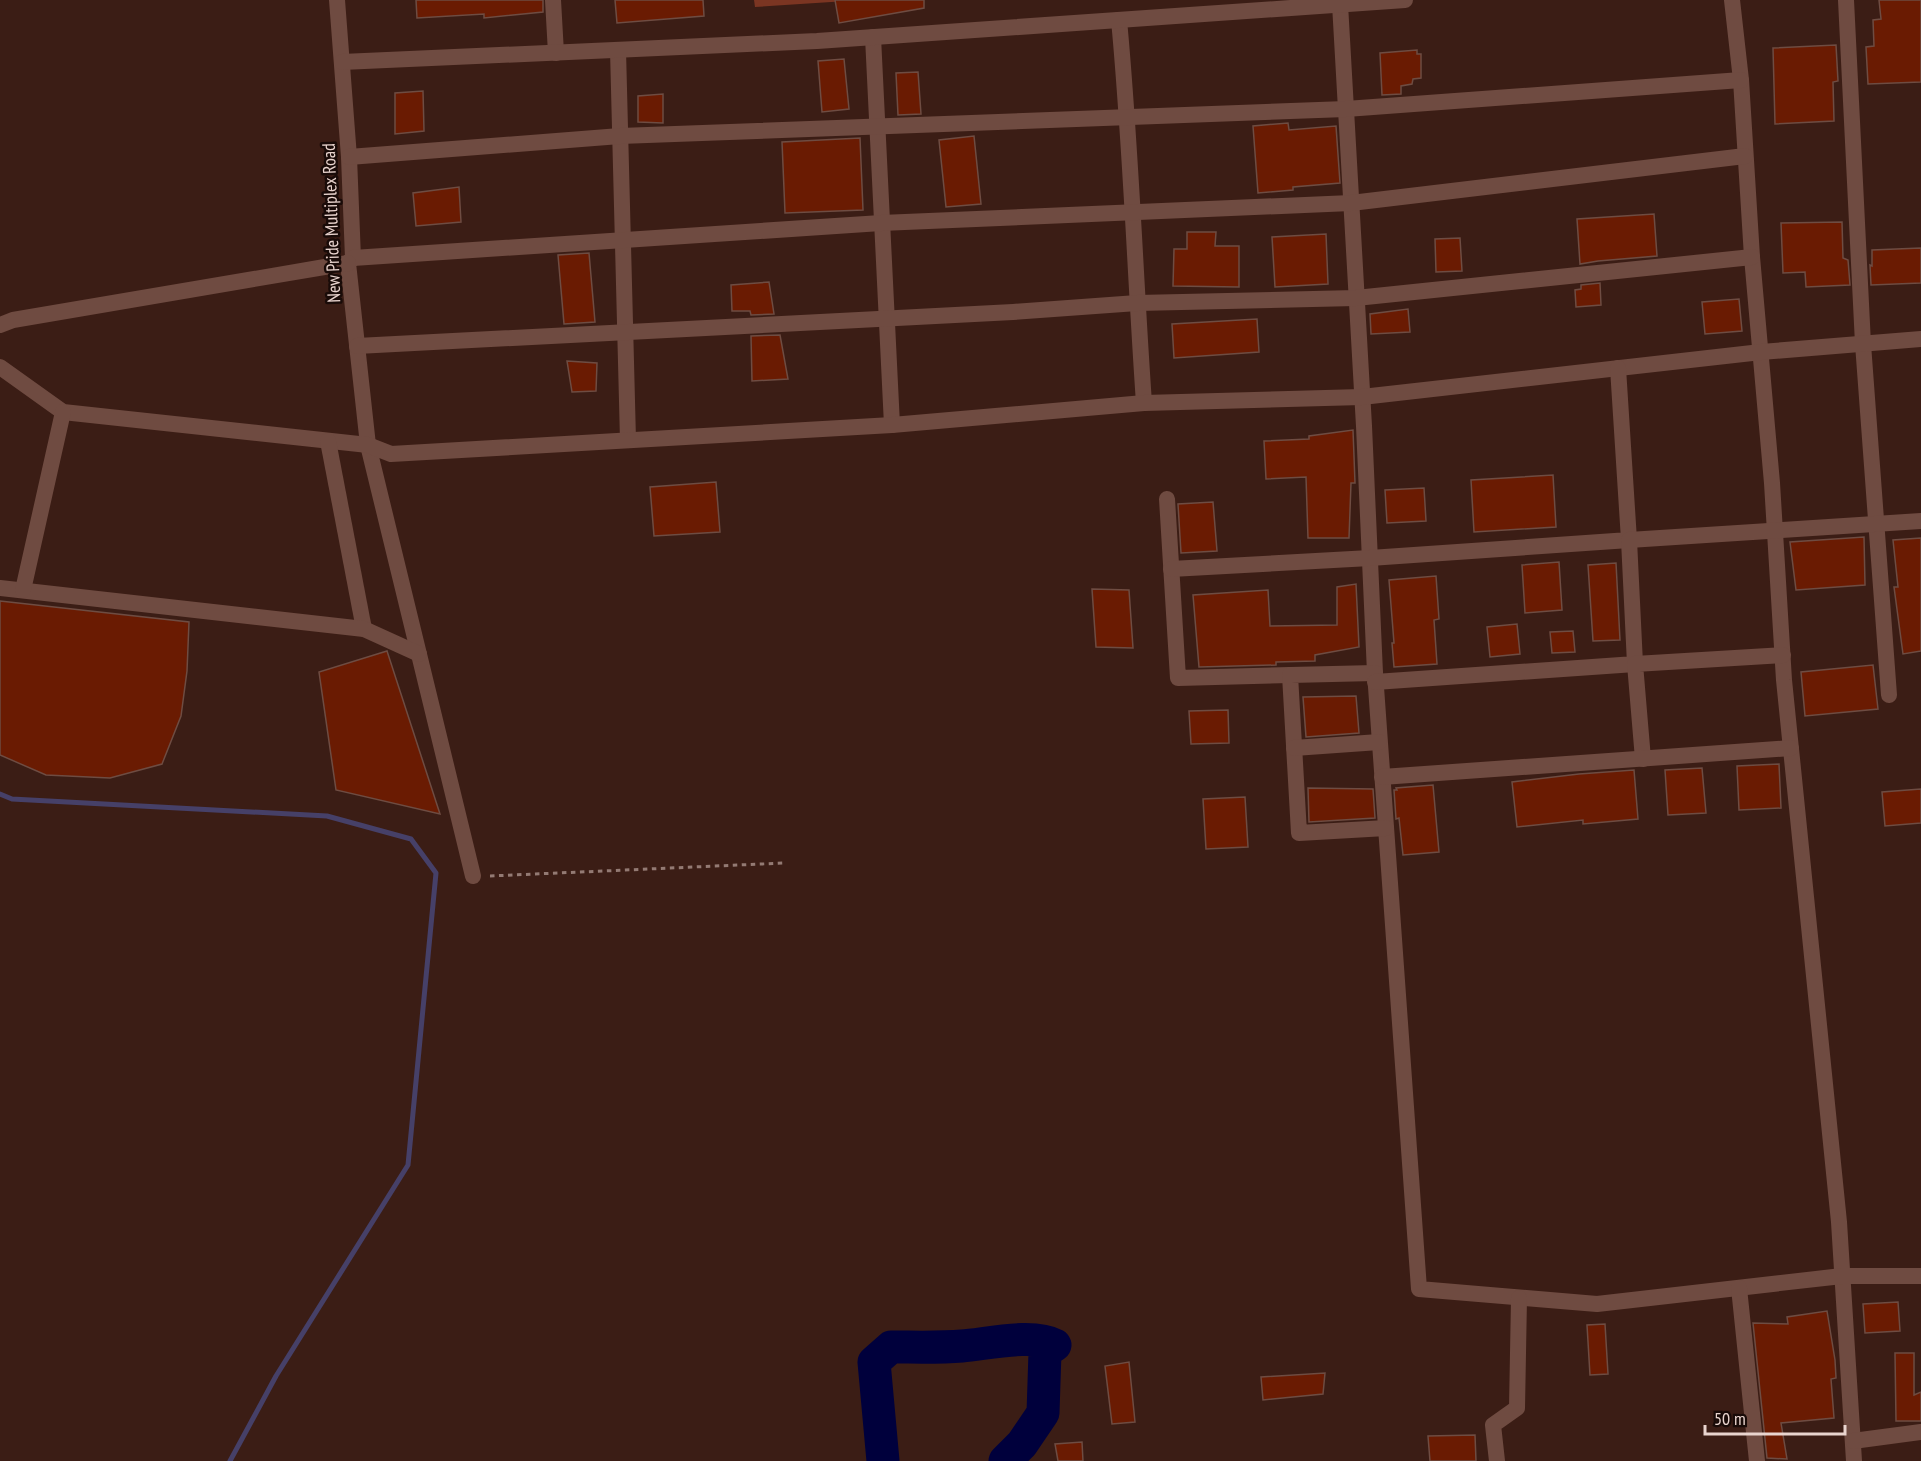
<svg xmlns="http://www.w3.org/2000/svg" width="1921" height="1461" font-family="'PT Sans Narrow',sans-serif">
	<rect width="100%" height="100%" fill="#3b1d15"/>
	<!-- green -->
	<path fill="#7b3522" d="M754 0H862L755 7Z"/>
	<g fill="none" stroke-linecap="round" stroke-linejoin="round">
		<!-- stream -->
		<path stroke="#464068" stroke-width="5" d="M0 794 12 799 327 816 411 839 436 873 408 1165 276 1376 230 1461"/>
		<!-- river -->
		<path stroke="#00003c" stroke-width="33" d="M883 1461 874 1362 891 1347C914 1347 938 1348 962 1346 987 1344 1033 1333 1055 1345L1045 1352 1043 1413 1022 1444 1005 1461"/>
	</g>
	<!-- building -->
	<g fill="#6a1b02" stroke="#6e4c42" stroke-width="1.5">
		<path d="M416 0H543V12L484 18V14L417 18Z"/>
		<path d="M615 0H703L704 16 617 23Z"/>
		<path d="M835 0H924V8L839 23Z"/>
		<path d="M1879 0H1921V82L1868 84 1866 47 1874 46 1873 20 1881 19Z"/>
		<path d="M1836 45 1838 81 1833 82 1834 121 1775 124 1773 48Z"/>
		<path d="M1417 50V54H1421V78L1413 79 1412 84 1401 86V94L1382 95 1380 53Z"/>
		<path d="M844 59 849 109 822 112 818 61Z"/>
		<path d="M918 72 921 114 898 115 896 73Z"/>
		<path d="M423 91 424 131 395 134V93Z"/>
		<path d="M663 94V123L638 122V96Z"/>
		<path d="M1288 123 1289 130 1336 126 1340 183 1293 187V190L1258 193 1253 126Z"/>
		<path d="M974 136 981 204 946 207 939 140Z"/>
		<path d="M860 138 863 210 785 213 782 142Z"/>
		<path d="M459 187 461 222 416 226 413 193Z"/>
		<path d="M1654 214 1657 256 1598 261 1580 264 1577 219Z"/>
		<path d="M1842 222 1843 258 1848 260 1850 285 1806 287 1805 272 1783 273 1781 223Z"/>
		<path d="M1187 232H1216L1215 246H1239V287L1173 286 1174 249H1187Z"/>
		<path d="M1326 234 1328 284 1275 287 1272 237Z"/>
		<path d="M1460 238 1462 271 1436 272 1435 239Z"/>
		<path d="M1921 248V283L1871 285 1870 265 1872 266V250Z"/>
		<path d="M589 253 595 322 564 324 558 255Z"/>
		<path d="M769 282 774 314 751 315 750 311H732L731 285Z"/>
		<path d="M1600 283 1601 305 1576 307 1575 290 1581 289V285Z"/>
		<path d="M1739 299 1742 331 1705 334 1702 302Z"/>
		<path d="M1408 309 1410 332 1371 334 1370 314Z"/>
		<path d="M1257 319 1259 352 1174 358 1172 324Z"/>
		<path d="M780 335 788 379 752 381 751 336Z"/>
		<path d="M567 361 597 363 596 391 572 392Z"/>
		<path d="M1353 430 1355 483H1351L1349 538H1308L1306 477 1266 479 1264 441 1309 439V436Z"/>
		<path d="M1553 475 1556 527 1474 532 1471 480Z"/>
		<path d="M716 482 720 532 654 536 650 487Z"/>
		<path d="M1424 488 1426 521 1387 523 1385 490Z"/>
		<path d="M1213 502 1217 551 1181 553 1178 504Z"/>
		<path d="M1864 537 1865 585 1796 590 1790 542Z"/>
		<path d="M1921 538V651L1903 654 1894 587H1898L1893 540Z"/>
		<path d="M1559 562 1562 610 1525 613 1522 565Z"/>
		<path d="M1616 563 1620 640 1593 641 1588 565Z"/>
		<path d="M1436 576 1439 619 1434 620 1437 664 1394 667 1392 643H1394L1389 580Z"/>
		<path d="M1356 584 1359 647 1315 655V661L1276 662V665L1199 667 1193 595 1268 590 1270 626 1337 625V587Z"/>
		<path d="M1092 589 1129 590 1133 648 1096 647Z"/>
		<path d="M0 601 189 622 187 671 181 716 162 764 110 778 46 775 0 755Z"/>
		<path d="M1517 624 1520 654 1490 657 1487 627Z"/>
		<path d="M1573 631 1575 652 1552 653 1550 632Z"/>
		<path d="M387 651 440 814 336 790 319 672Z"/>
		<path d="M1873 665 1878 709 1805 716 1801 672Z"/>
		<path d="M1356 696 1359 733 1306 737 1303 697Z"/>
		<path d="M1228 710 1229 743 1191 744 1189 711Z"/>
		<path d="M1779 764 1781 808 1739 810 1737 766Z"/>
		<path d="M1702 768 1706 813 1668 815 1665 770Z"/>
		<path d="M1634 770 1638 819 1583 824V820L1517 827 1512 782 1579 774Z"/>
		<path d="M1433 785 1439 852 1403 855 1399 818 1396 819 1394 790H1397L1396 788Z"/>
		<path d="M1308 788 1373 789 1375 818 1309 822Z"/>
		<path d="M1921 789V823L1885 826 1882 792Z"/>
		<path d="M1245 797 1248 847 1206 849 1203 799Z"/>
		<path d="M1898 1302 1900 1331 1865 1333 1863 1304Z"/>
		<path d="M1827 1311 1835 1360 1836 1378 1831 1379 1834 1418 1781 1423 1787 1459 1767 1458 1753 1323 1788 1324 1787 1317Z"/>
		<path d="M1605 1324 1608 1374 1590 1375 1587 1325Z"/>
		<path d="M1895 1353H1914V1395L1921 1392V1421H1896Z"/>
		<path d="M1129 1362 1135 1422 1112 1424 1105 1366Z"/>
		<path d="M1325 1373 1323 1394 1263 1400 1261 1377Z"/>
		<path d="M1475 1435 1476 1461H1430L1428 1436Z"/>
		<path d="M1082 1442 1083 1461H1058L1055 1444Z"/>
	</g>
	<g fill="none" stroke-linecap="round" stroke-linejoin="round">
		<!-- path -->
		<path stroke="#937a73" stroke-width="3" stroke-dasharray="4.5 4.5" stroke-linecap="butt" d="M490 876 784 863"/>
		<!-- minor -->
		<g stroke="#6f4b41" stroke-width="16">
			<path d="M337 0 349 157 353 258 348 263 368 445 473 876"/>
			<path d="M553 0 556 53"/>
			<path d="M1732 0 1741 80 1752 257 1772 483 1784 680 1839 1222 1854 1461"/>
			<path d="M1846 0 1863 344 1889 695"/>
			<path d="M1340 4 1364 426 1375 673 1419 1289 1597 1304 1842 1276H1921"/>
			<path d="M1119 20C1131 147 1135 275 1144 403"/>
			<path d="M873 37 892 425"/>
			<path d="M618 50 628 440"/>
			<path d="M342 62 817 41 1405 0"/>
			<path d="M349 157 620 136 1346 109 1741 80"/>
			<path d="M353 258 881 223 1351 203 1745 156"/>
			<path d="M0 325 13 320 348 263"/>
			<path d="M357 346 1013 312 1137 303 1356 298 1752 257"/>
			<path d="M0 367 63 412 368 445 391 454 892 425 1144 403 1362 397 1761 352 1921 339"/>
			<path d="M328 441 364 629"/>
			<path d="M1167 499 1178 678 1290 675"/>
			<path d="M1171 569 1370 558 1629 540 1618 368"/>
			<path d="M0 588 364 629 419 654"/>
			<path d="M23 590 63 412"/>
			<path d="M1375 673 1290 675 1299 833 1386 828"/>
			<path d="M1375 682 1635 664 1629 540 1921 521"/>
			<path d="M1294 748 1379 742"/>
			<path d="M1643 759 1635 664 1783 655"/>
			<path d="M1382 777 1791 748"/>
			<path d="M1739 1288 1757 1461"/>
			<path d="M1853 1441 1921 1432"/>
			<path d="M1497 1461 1493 1425 1517 1408 1519 1298"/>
		</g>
	</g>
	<g text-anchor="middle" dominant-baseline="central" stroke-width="5" stroke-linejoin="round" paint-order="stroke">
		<!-- street labels -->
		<g font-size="18" fill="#e9d4ce" stroke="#190b08">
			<text transform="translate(331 223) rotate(-92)">New Pride Multiplex Road</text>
		</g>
	</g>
	<!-- scale -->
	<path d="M1705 1425v9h140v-9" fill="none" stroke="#e9d4ce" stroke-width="3"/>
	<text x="1714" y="1425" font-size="18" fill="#e9d4ce" stroke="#190b08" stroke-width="4.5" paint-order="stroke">50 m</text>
</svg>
